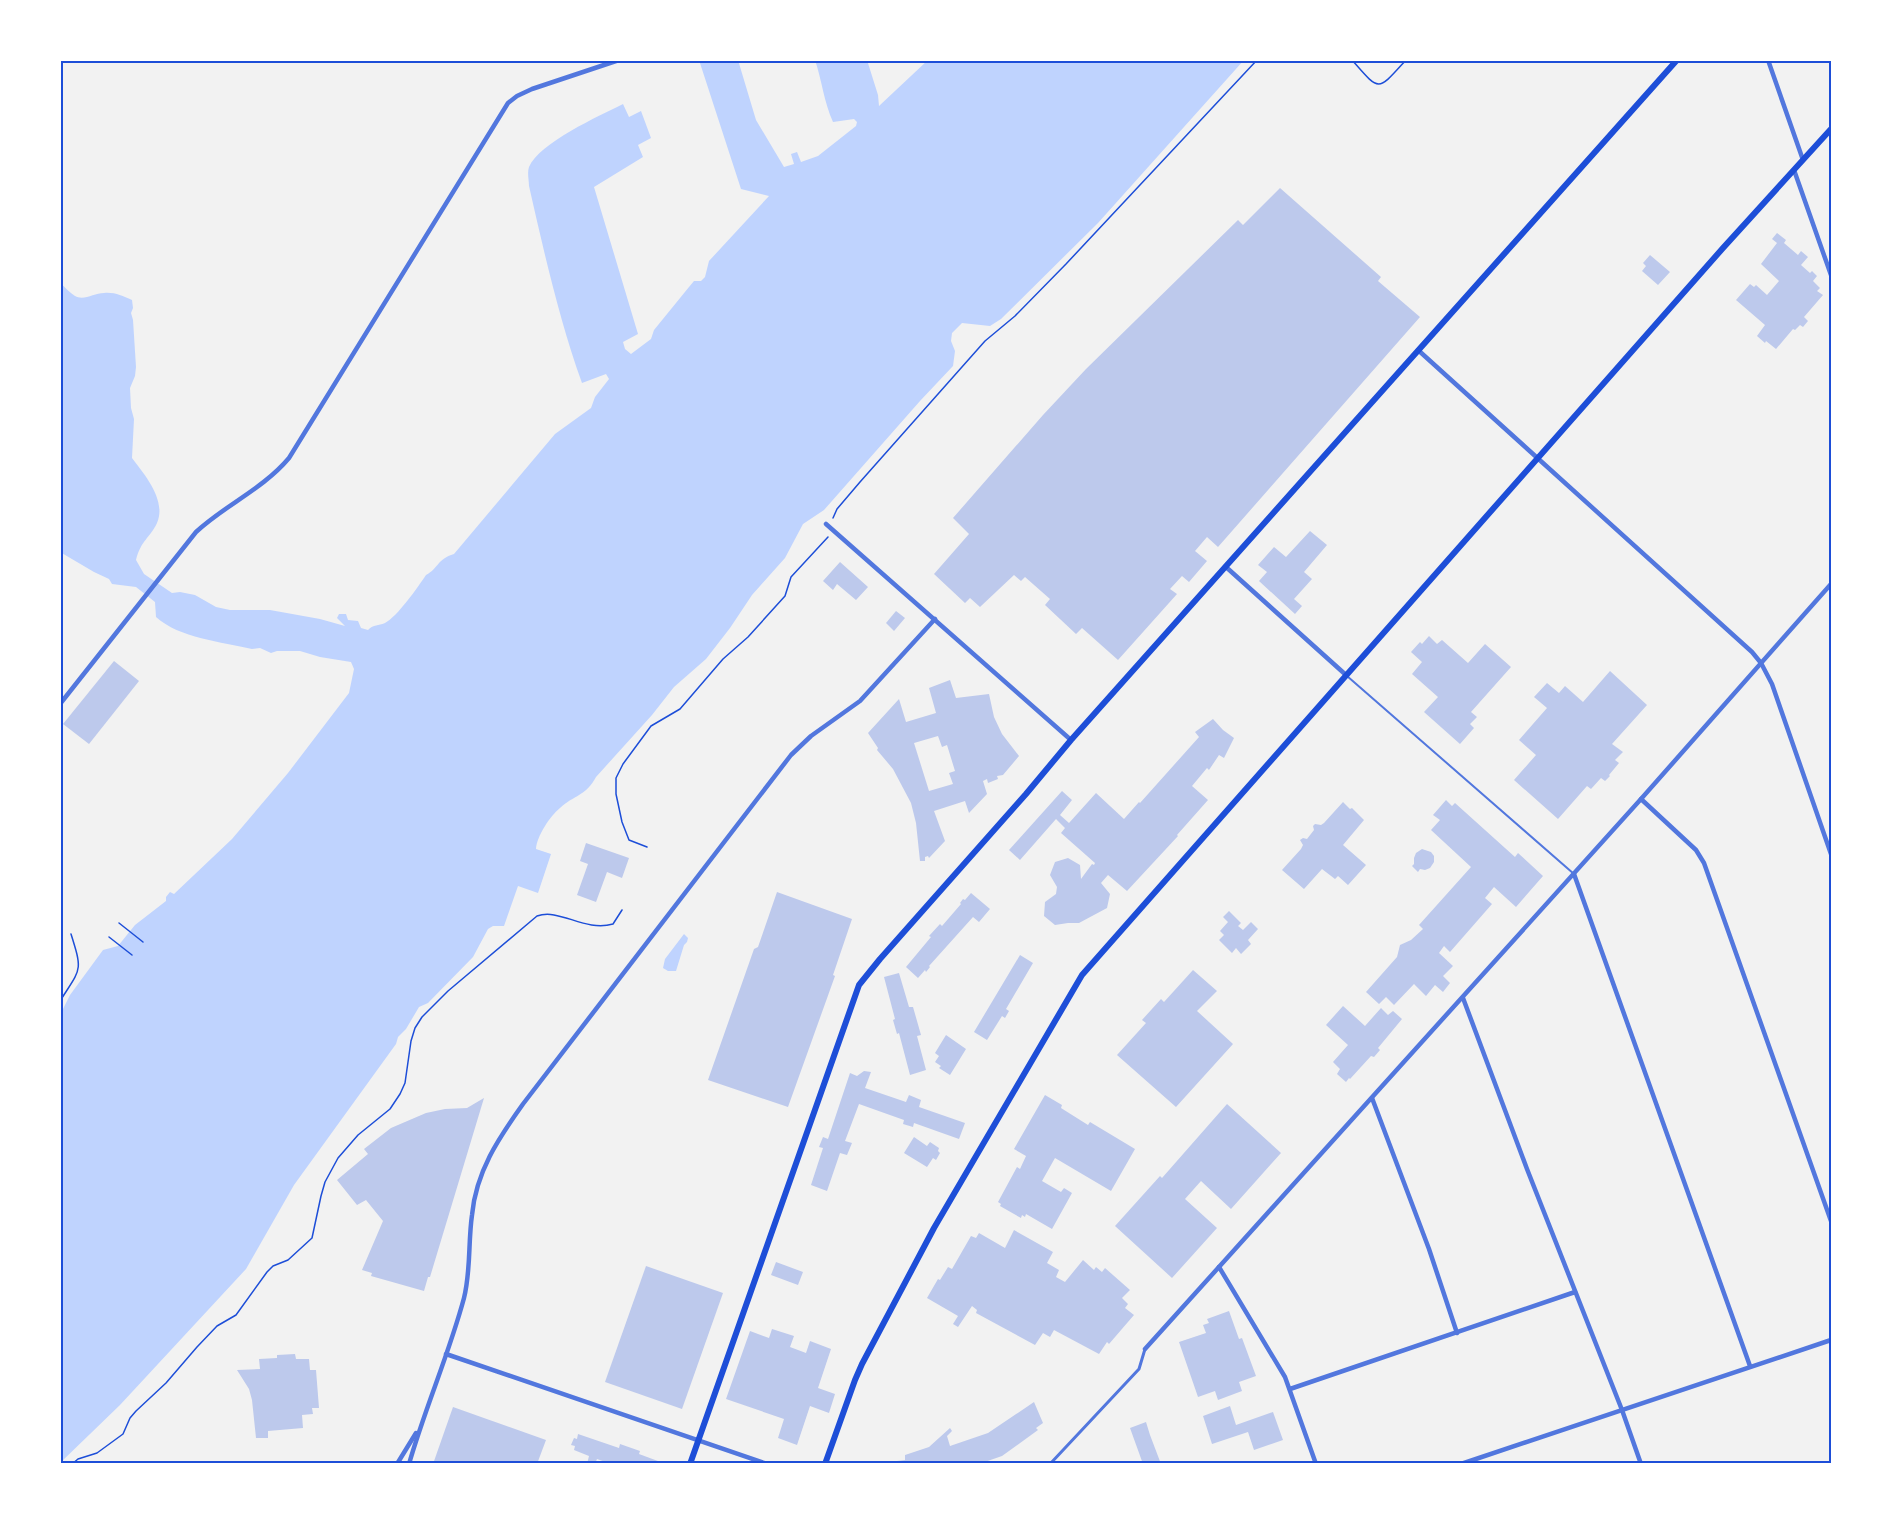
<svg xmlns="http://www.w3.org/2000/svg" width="1891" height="1524" font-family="Raleway,sans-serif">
	<rect width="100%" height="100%" fill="#f2f2f2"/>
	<!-- water -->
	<g fill="#bfd3fe">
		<path d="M699 60H738L756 120 784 167 794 164 791 154 797 152 801 162 818 156 856 126 857 122 854 119 833 122C824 102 822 81 815 60H867L878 95 879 106 928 60H1244L1098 223 1001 319 990 326 962 323 952 333 951 341 955 351 953 366 920 401 824 510 803 524 785 558 752 595 730 628 706 659 674 687 652 715 596 777C586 796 574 795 560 808 550 816 537 836 536 849L551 854 538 893 518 886 504 926H493L488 929 473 957 428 1003 419 1007 406 1029 398 1037 396 1044 294 1185 246 1269 120 1405 60 1463V1015L70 995 103 950 118 946 135 925 166 901V897L170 892 174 894 232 839 288 773 349 693 354 669 351 662 320 657 300 651H277L271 653 260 648 252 649C222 642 179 638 156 617L155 602 136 587 112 584 109 579 94 572 60 552V283C65 287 70 293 75 296 84 301 94 293 104 293 115 292 122 296 132 300L133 308 131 313 133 320 136 367 135 376 130 388 131 408 134 419 132 458C144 474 167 500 157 523 150 538 141 540 136 560L144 574 172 593 180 592 195 595 216 607 230 610H270L320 619 345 626 337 618 339 614H346L348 620 358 621 361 628 368 630C374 624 378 626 385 623 397 617 418 587 426 575 439 568 437 559 454 554L555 434 591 408 595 397 609 379 606 374 582 383C559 319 544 252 529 186 529 180 527 173 529 167 539 143 599 116 623 104L629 117 641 111 651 138 638 145 643 157 594 187 638 334 623 342 625 349 631 354 651 339 654 330 689 287 694 281H701L705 277 709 261 769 196 741 189Z"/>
		<path d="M684 934 688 938 687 942 684 945 676 971H668L663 968 665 959Z"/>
	</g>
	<!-- building -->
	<g fill="#bdc9ec" fill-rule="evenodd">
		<path d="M1280 188 1381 277 1378 281 1420 317 1218 547 1207 537 1195 551 1207 561 1189 582 1182 576 1170 589 1177 594 1118 660 1082 628 1076 634 1045 605 1050 599 1025 577 1021 581 1014 575 980 607 970 598 965 603 934 574 969 534 953 518 1043 415 1086 369 1238 220 1243 225Z"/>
		<path d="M1777 233 1786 240 1784 243 1798 255 1801 251 1808 257 1801 265 1810 273 1812 271 1817 276 1813 281 1820 288 1817 291 1823 295 1804 317 1808 321 1803 327 1800 325 1795 330 1793 329 1776 349 1766 341 1765 343 1757 336 1765 325 1736 300 1750 284 1754 287 1756 285 1767 295 1779 281 1761 264 1777 243 1772 239Z"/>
		<path d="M1650 255 1670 272 1658 285 1642 271 1646 266 1643 263Z"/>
		<path d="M1310 531 1327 545 1304 572 1312 579 1294 599 1302 606 1295 614 1259 581 1267 572 1258 565 1274 547 1286 557Z"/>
		<path d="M840 562 868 587 856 600 837 584 833 590 823 581Z"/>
		<path d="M896 611 905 618 894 631 886 623Z"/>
		<path d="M1429 636 1437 644 1442 640 1468 663 1485 644 1511 667 1471 712 1477 717 1470 724 1474 728 1460 744 1424 712 1438 697 1412 674 1422 662 1411 652 1420 642 1422 644Z"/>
		<path d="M114 661 139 681 89 744 63 724Z"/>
		<path d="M1610 671 1647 705 1612 744 1623 752 1615 760 1619 763 1609 775 1610 776 1605 781 1601 778 1591 789 1587 786 1558 819 1514 780 1536 755 1519 740 1547 708 1534 697 1547 683 1559 693 1565 686 1583 702Z"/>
		<path d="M950 680 956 698 989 694 994 717 1002 734 1019 756 1003 775 997 776 998 779 988 783 987 779 983 781 987 794 969 813 965 801 934 811 945 841 929 858 928 856 925 857V861H920L916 823 911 803 893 769 877 750 878 748 868 733 899 699 906 722 936 713 929 688ZM938 736 942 747 947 745 955 771 949 773 953 784 929 791 914 743Z"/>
		<path d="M1213 719 1223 730 1234 738 1224 758 1219 755 1209 770 1207 768 1192 786 1208 800 1177 835 1178 836 1127 891 1108 875 1101 883 1110 894 1107 908 1079 923H1068L1055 925 1044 916 1045 902 1056 894 1057 887 1050 875 1055 862 1068 858 1080 865 1081 879 1092 864 1094 865 1095 863 1061 833 1065 828 1056 819 1020 860 1009 850 1062 791 1072 800 1060 815 1069 823 1096 793 1124 819 1139 802 1140 803 1199 737 1195 732Z"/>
		<path d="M1446 800 1452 806 1455 803 1515 857 1518 853 1543 876 1516 907 1494 887 1485 898 1492 904 1450 952 1444 946 1439 953 1453 966 1443 976 1450 983 1443 992 1435 985 1426 996 1414 984 1394 1005 1386 997 1379 1004 1366 992 1397 957 1400 945 1411 940 1423 929 1419 925 1471 867 1431 830 1440 820 1433 815Z"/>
		<path d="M1343 802 1350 809 1352 808 1364 820 1343 845 1366 865 1348 885 1338 876 1335 879 1322 869 1304 889 1282 870 1301 849 1303 845 1300 840 1303 838 1307 839 1314 830 1313 826 1315 824 1321 825 1324 823Z"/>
		<path d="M586 843 629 858 622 878 607 872 596 902 577 895 588 864 580 861Z"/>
		<path d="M1422 849 1431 852 1434 856V862L1430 868 1425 870 1420 869 1418 872 1412 866 1414 864V858L1416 853Z"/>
		<path d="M777 892 852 919 833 975 835 976 788 1107 708 1080 754 949 758 947Z"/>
		<path d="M971 893 990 909 979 922 973 917 929 966 930 967 926 972 925 970 918 978 906 967 931 937 929 936 940 924 942 926 961 904 960 903 963 899 965 900Z"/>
		<path d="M1229 911 1241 923 1238 926 1243 930 1251 922 1258 929 1248 940 1251 944 1241 954 1236 948 1232 953 1219 940 1224 935 1220 931 1228 922 1223 917Z"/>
		<path d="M1020 955 1033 963 1006 1009 1009 1011 1005 1018 1002 1016 987 1040 974 1032Z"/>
		<path d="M1193 970 1217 991 1197 1011 1233 1044 1176 1107 1117 1055 1146 1023 1142 1020 1161 999 1164 1002Z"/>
		<path d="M899 973 909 1007H913L921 1035 917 1036 926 1070 910 1075 899 1033 897 1034 893 1020 895 1019 884 977Z"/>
		<path d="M1343 1006 1365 1026 1381 1008 1388 1015 1393 1011 1402 1019 1378 1048 1380 1050 1374 1057 1371 1056 1350 1079 1349 1078 1346 1082 1337 1074 1340 1069 1333 1062 1348 1045 1326 1025Z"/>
		<path d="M946 1035 966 1049 950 1075 939 1068 941 1066 935 1062 939 1056 935 1053Z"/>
		<path d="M864 1071 871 1072 865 1088 906 1102 909 1095 921 1100 919 1107 965 1123 959 1139 914 1123 913 1127 903 1124 904 1120 859 1104 845 1141 852 1143 847 1155 840 1153 827 1191 811 1185 823 1148 819 1147 823 1137 828 1139 850 1073 857 1076Z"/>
		<path d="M1045 1095 1062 1105 1061 1108 1088 1125 1090 1122 1135 1149 1111 1191 1055 1158 1042 1181 1061 1192 1064 1188 1072 1193 1052 1229 1026 1214 1025 1217 1022 1215 1021 1218 1000 1206 1001 1204 998 1202 1017 1167 1020 1169 1026 1156 1014 1149Z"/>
		<path d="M484 1098 430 1277H428L424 1291 371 1276 372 1273 362 1270 383 1221 366 1200 357 1205 337 1180 368 1154 364 1149 391 1128 426 1113 445 1109 467 1108Z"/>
		<path d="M1227 1104 1281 1153 1231 1209 1201 1181 1185 1199 1217 1228 1172 1278 1115 1226 1160 1176 1162 1178Z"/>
		<path d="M914 1137 927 1146 930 1142 939 1148 938 1151 940 1153 936 1160 933 1158 927 1167 904 1153Z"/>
		<path d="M1014 1230 1053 1252 1047 1263 1059 1270 1056 1277 1065 1282 1083 1260 1094 1270 1096 1267 1102 1272 1105 1268 1130 1290 1122 1298 1128 1304 1125 1308 1134 1315 1109 1344 1107 1342 1099 1354 1054 1330 1050 1337 1043 1333 1035 1345 976 1313 977 1310 972 1306 958 1327 953 1324 958 1316 927 1298 938 1279 940 1280 948 1267 952 1269 971 1236 976 1238 979 1233 1005 1248Z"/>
		<path d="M776 1262 803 1272 798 1285 771 1275Z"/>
		<path d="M646 1266 723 1293 682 1409 605 1382Z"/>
		<path d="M1229 1311 1239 1339 1242 1338 1256 1376 1239 1382 1242 1391 1218 1400 1215 1391 1198 1397 1179 1342 1206 1333 1203 1325 1209 1323 1207 1319Z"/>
		<path d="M772 1329 794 1336 790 1347 806 1353 810 1341 831 1349 818 1388 835 1394 829 1413 810 1406 797 1445 778 1438 784 1419 726 1399 750 1331 769 1338Z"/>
		<path d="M295 1354 296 1359H309L310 1370H316L319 1408H312L313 1414 302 1415 303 1428 268 1431V1438H256L252 1400 249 1389 237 1370 260 1369 259 1359 277 1358V1355Z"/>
		<path d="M1034 1402 1043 1423 1036 1428 1038 1430 1002 1456 979 1464H881V1463L905 1460V1455L929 1447 950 1428 952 1431 947 1436 950 1446 988 1433Z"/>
		<path d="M1230 1406 1236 1425 1273 1412 1283 1440 1254 1450 1248 1432 1212 1444 1203 1416Z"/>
		<path d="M453 1407 546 1440 537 1464H433Z"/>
		<path d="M1146 1422 1150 1435 1161 1464H1143L1130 1428Z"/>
		<path d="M578 1434 619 1448 620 1444 640 1451 639 1454 666 1464H611L597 1459 595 1464H587L589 1456 574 1450 575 1446 571 1445 574 1438 577 1439Z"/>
	</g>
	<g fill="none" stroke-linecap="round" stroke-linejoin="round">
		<!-- path -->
		<g stroke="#1d4ed8" stroke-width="1.5">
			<path d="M1352 60C1380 92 1377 92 1406 60"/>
			<path d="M833 518 837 509 860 482 985 341 1015 316 1066 264 1257 60"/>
			<path d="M647 847 629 840 622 822 616 794V778L623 764 651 726 680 709 723 659 748 637 785 596 791 577 828 537"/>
			<path d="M119 923 143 942"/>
			<path d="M109 937 132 955"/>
			<path d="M60 1001C81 968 83 972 71 934"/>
			<path d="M72 1464 78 1459 97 1453 123 1434 130 1418 136 1411 166 1383 197 1347 217 1326 236 1315 267 1272 273 1266 288 1260 312 1238 321 1196 325 1182 338 1158 358 1135 390 1109 400 1094 405 1083 411 1041 415 1028 422 1017 448 991 537 916C560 908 584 932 613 924L622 910"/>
		</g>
		<!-- service -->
		<path stroke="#5277de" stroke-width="2" d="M1347 676 1574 874"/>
		<!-- pedestrian -->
		<path stroke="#5277de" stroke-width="3" d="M1050 1464 1139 1369 1145 1349"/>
		<!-- minor -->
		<g stroke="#5277de" stroke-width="4.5">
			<path d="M1768 60 1803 160"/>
			<path d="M1794 170 1831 275"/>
			<path d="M1418 350 1752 652 1761 663 1772 684 1831 854"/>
			<path d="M826 524 1071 740"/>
			<path d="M1226 567 1346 675"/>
			<path d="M60 704 196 532C225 505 263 489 289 458L508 103 517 96 532 89 619 60"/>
			<path d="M1641 799 1696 850 1704 863 1831 1221"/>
			<path d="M1574 874 1750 1366"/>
			<path d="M1463 998 1527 1169 1622 1410 1641 1464"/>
			<path d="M1372 1098 1429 1249 1457 1333"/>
			<path d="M1219 1267 1285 1377 1316 1464"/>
			<path d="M1145 1349 1641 799 1831 584"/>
			<path d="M446 1354 767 1464"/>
			<path d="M1290 1389 1575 1292"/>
			<path d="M397 1464 416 1433"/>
			<path d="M409 1464C425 1408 449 1354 464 1298 471 1270 468 1243 472 1215 476 1172 498 1139 523 1104L791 755 811 736 860 701 935 619"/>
			<path d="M1461 1464 1831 1340"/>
		</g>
		<!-- secondary -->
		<g stroke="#1d4ed8" stroke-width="6">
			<path d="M690 1464 859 985 880 959 1026 794 1071 740 1677 60"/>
			<path d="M825 1464 855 1380 862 1364 934 1228 1082 975 1723 248 1831 129"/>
		</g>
	</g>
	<!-- border -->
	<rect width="1891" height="1524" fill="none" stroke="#ffffff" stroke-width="123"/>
	<rect x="62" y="62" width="1768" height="1400" fill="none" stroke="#1d4ed8" stroke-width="2"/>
</svg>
